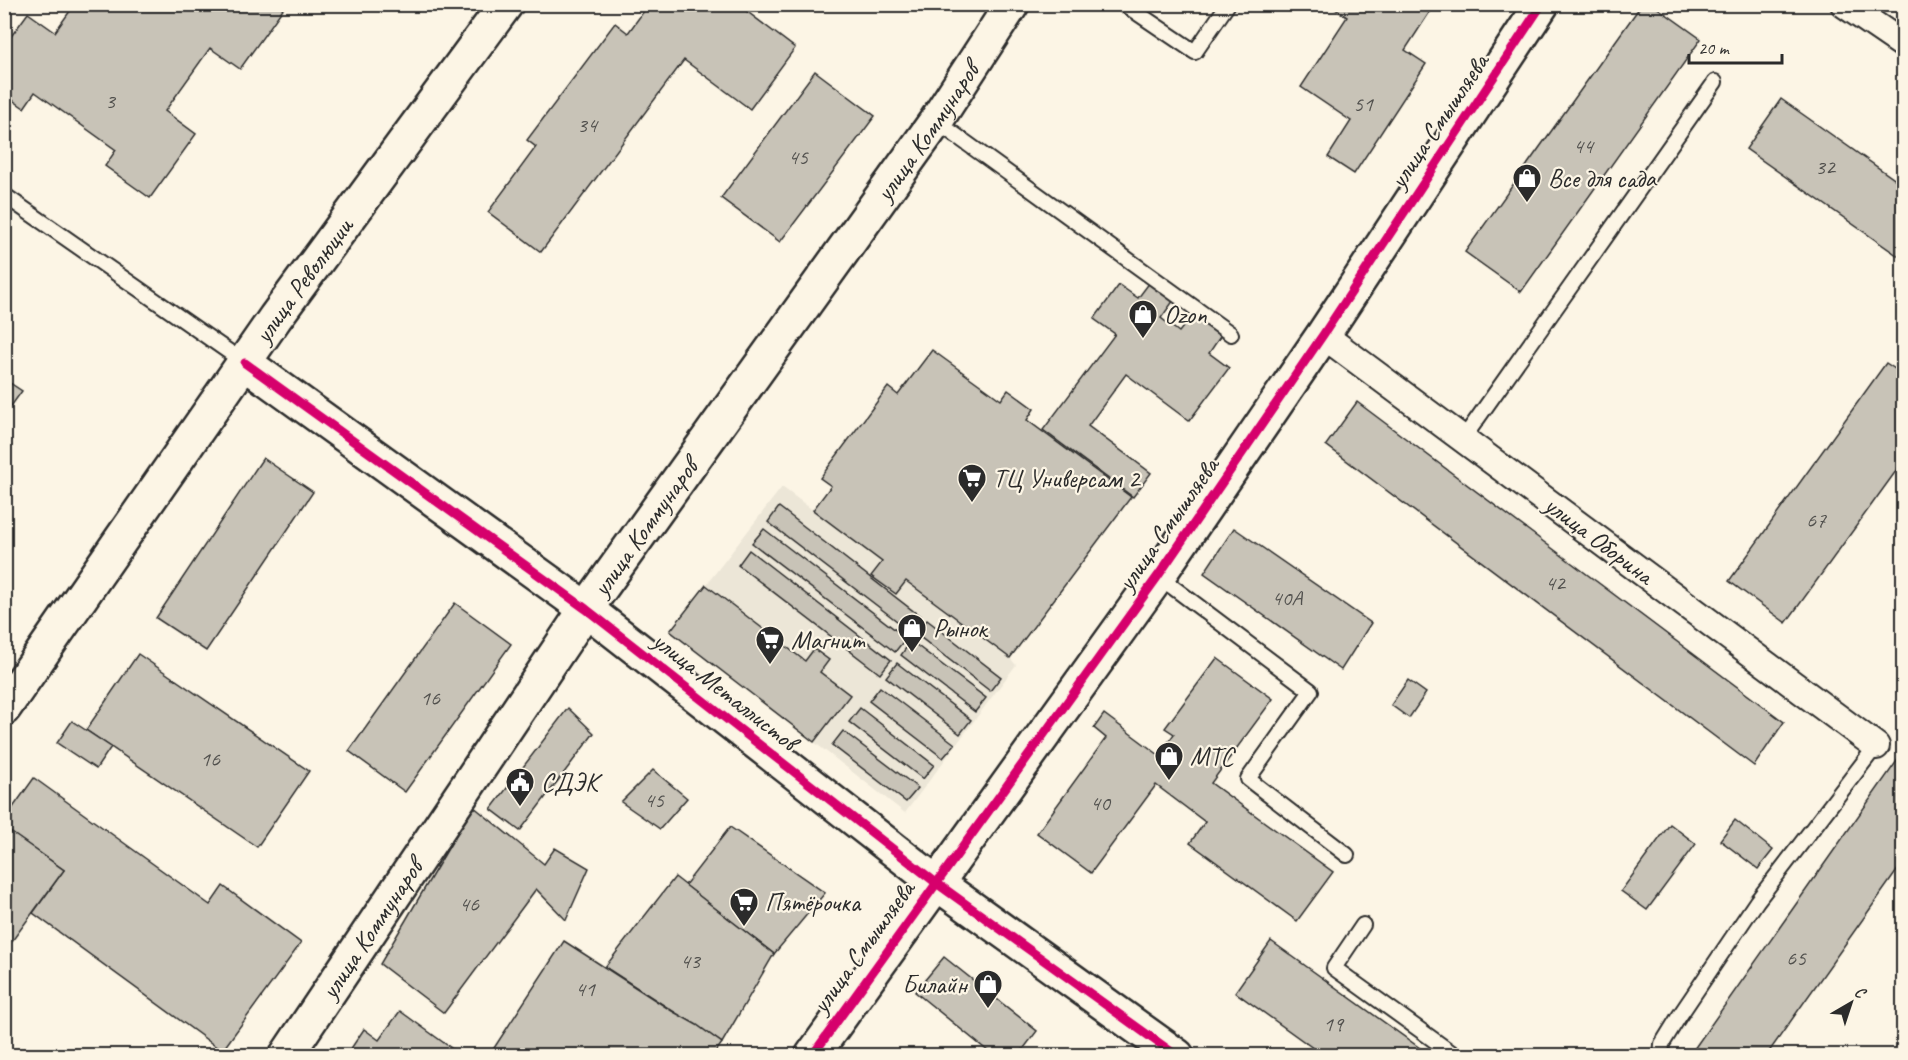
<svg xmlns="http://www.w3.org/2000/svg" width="1908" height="1060" font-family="Caveat,sans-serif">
	<rect width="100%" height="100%" fill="#fcf5e5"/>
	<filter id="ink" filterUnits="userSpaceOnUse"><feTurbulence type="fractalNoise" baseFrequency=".0167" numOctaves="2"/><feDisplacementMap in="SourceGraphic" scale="12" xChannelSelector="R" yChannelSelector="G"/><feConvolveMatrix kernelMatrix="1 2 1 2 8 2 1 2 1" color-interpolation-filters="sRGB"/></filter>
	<g filter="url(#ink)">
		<!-- built -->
		<path fill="#ece6d7" d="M782 487 882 562 872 576 896 594 906 581 1010 658 1016 665 905 813 814 742 805 661 706 585Z"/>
		<!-- building -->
		<g fill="#c8c3b7" stroke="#2b2b2b" stroke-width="1.5">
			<path d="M75 4H284L285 6 240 69 210 48 165 111 196 134 150 198 105 166 116 150 35 92 24 108 4 94V46L28 13 55 32Z"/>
			<path d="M649 4H737L795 48 750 109 684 60 541 252 488 212 536 147 527 140 615 23 628 33Z"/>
			<path d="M1328 4H1435L1405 50 1426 64 1354 174 1328 157 1351 121 1301 87 1347 17Z"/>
			<path d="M1642 4H1652L1701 39 1521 292 1465 252Z"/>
			<path d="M815 71 875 116 780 242 721 198Z"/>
			<path d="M1781 99 1904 186V260L1746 149Z"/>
			<path d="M1150 282 1174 300 1161 318 1179 332 1194 313 1222 334 1209 353 1229 368 1189 421 1126 374 1088 426 1151 473 1133 497 1043 430 1115 334 1094 319 1119 285 1138 298Z"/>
			<path d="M932 350 1001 400 1008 390 1034 409 1027 420 1131 497 1010 658 906 581 896 594 871 576 882 562 813 510 831 486 820 478 888 387 898 395Z"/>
			<path d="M1886 363 1904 375V460L1786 623 1729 581Z"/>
			<path d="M4 379 22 391 4 416Z"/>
			<path d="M1357 402 1784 722 1754 766 1326 445Z"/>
			<path d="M263 458 313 492 206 651 156 618Z"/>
			<path d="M779 507 921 617 910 631 768 522Z"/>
			<path d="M1234 528 1371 623 1341 670 1204 573Z"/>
			<path d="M764 529 906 638 895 652 752 543Z"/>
			<path d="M749 550 891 660 880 674 738 565Z"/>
			<path d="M706 585 805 661 814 649 829 660 820 672 850 695 814 742 670 631Z"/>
			<path d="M455 603 511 644 405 792 349 751Z"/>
			<path d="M927 620 1001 677 990 691 916 634Z"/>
			<path d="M911 641 986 698 975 712 901 655Z"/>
			<path d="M138 654 309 771 257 847 86 730Z"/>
			<path d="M1217 658 1273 699 1211 783 1333 872 1297 921 1190 843 1205 822 1156 785 1091 873 1037 833 1106 738 1094 728 1104 714 1159 755 1174 734 1165 728Z"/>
			<path d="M897 663 971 720 960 734 886 677Z"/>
			<path d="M1408 680 1426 693 1409 718 1391 705Z"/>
			<path d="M880 687 955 744 943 758 869 701Z"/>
			<path d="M568 708 594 733 520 831 491 809Z"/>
			<path d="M860 708 934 765 923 779 849 722Z"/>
			<path d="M72 721 111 747 96 769 57 743Z"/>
			<path d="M843 731 918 788 906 802 832 745Z"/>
			<path d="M1904 751V861L1766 1056H1689Z"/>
			<path d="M653 770 687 798 660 829 621 802Z"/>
			<path d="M34 778 210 905 223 886 301 943 222 1051 33 913 64 870 4 828V820Z"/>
			<path d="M473 806 544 864 555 848 589 868 566 920 536 889 444 1013 380 964Z"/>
			<path d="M1735 820 1773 850 1758 869 1720 840Z"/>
			<path d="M1670 824 1696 844 1647 910 1621 891Z"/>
			<path d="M730 827 825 893 774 954 685 885Z"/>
			<path d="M9 831 64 870 4 952V838Z"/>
			<path d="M675 877 774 954 722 1043 605 967Z"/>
			<path d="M564 941 672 1011 697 1025 722 1043 713 1056H499L492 1051Z"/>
			<path d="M1271 941 1431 1056H1324L1235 992Z"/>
			<path d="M944 957 1037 1031 1018 1056H994L915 992Z"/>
			<path d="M400 1011 462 1056H346L364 1029 379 1040Z"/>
		</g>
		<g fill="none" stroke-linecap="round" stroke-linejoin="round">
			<!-- service casing -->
			<g stroke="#2b2b2b" stroke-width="18">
				<g id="service">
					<path d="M1124 4 1195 52 1228 4"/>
					<path d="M936 121 1231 334"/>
					<path d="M4 195 245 363"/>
					<path d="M1463 439 1715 82"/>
					<path d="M1158 576 1311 691 1248 779 1347 855"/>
					<path d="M1363 925 1334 968 1456 1056"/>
					<path d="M1661 1056 1662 1044 1678 1018 1757 901 1876 746"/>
				</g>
			</g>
			<!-- minor casing -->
			<g stroke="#2b2b2b" stroke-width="30">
				<g id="minor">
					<path d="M1844 4 1904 45"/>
					<path d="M1323 335 1876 746"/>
				</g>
			</g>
			<!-- tertiary casing -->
			<g stroke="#2b2b2b" stroke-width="38">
				<g id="tertiary">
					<path d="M245 363 586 609 935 882 1177 1056"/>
					<path id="s1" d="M4 708 275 318 506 4"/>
					<path d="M812 1056 1158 576 1323 335 1542 4"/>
				</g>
			</g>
			<!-- secondary casing -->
			<g stroke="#2b2b2b" stroke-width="38">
				<g id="secondary">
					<path id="s2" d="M286 1056 586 609 936 121 1012 4"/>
				</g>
			</g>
			<!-- service -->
			<use href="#service" stroke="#fcf5e5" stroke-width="14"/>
			<!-- minor -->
			<use href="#minor" stroke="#fcf5e5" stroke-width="26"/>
			<!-- tertiary -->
			<use href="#tertiary" stroke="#fcf5e5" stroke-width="33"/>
			<!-- secondary -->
			<use href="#secondary" stroke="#fcf5e5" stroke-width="33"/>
			<!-- cycleway casing -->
			<g stroke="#fcf5e5" stroke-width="13">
				<g id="cycleway">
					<path d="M245 363 586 609 935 882 1177 1056"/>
					<path d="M812 1056 1158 576 1323 335 1542 4"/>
				</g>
			</g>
			<!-- cycleway -->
			<use href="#cycleway" stroke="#d6006c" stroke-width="9"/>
		</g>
	</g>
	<!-- icons -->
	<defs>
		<g id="shop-pin" transform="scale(1.5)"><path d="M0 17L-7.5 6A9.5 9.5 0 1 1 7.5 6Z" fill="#2b2b2b" stroke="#fcf5e5"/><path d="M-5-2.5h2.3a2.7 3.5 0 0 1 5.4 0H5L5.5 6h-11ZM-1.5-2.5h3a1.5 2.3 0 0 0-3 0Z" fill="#fff"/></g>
		<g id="supermarket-pin" transform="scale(1.5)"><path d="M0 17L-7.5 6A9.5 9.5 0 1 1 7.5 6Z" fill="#2b2b2b" stroke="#fcf5e5"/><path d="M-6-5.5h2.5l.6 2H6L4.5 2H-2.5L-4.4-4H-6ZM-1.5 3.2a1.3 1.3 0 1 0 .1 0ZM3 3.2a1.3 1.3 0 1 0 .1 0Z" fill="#fff"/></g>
		<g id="civic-pin" transform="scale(1.5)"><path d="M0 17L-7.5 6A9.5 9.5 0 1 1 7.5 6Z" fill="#2b2b2b" stroke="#fcf5e5"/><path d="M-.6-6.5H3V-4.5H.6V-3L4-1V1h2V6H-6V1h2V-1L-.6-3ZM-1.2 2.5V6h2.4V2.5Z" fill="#fff"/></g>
	</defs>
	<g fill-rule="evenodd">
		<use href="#shop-pin" x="1527" y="178"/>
		<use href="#shop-pin" x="1143" y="314"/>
		<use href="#supermarket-pin" x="972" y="478"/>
		<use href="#shop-pin" x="912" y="628"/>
		<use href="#supermarket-pin" x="770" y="640"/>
		<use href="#shop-pin" x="1169" y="756"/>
		<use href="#civic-pin" x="520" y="782"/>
		<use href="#supermarket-pin" x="744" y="902"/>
		<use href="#shop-pin" x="988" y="984"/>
	</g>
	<g text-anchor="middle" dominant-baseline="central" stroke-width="4.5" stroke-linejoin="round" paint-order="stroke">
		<!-- number labels -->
		<g font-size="22" fill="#52514e">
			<text x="110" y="101">3</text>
			<text x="1363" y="104">51</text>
			<text x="587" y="125">34</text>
			<text x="1583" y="146">44</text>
			<text x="798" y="157">45</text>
			<text x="1825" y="167">32</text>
			<text x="1816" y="520">67</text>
			<text x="1555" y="583">42</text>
			<text x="1287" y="598">40А</text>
			<text x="430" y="698">16</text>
			<text x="210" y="759">16</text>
			<text x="654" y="800">45</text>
			<text x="1100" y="803">40</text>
			<text x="469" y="904">46</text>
			<text x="1796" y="958">65</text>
			<text x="690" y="961">43</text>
			<text x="585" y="989">41</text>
			<text x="1333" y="1024">19</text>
		</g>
		<!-- street labels -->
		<g font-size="26" fill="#2b2b2b" stroke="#fcf5e5">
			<text transform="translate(1439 121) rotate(-56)">улица Смышляева</text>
			<text stroke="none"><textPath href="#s2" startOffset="1125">улица Коммунаров</textPath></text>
			<text stroke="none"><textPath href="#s1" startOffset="522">улица Революции</textPath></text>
			<text transform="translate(1168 524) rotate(-55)">улица Смышляева</text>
			<text stroke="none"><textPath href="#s2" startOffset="639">улица Коммунаров</textPath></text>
			<text transform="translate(1599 540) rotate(37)">улица Оборина</text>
			<text transform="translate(725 691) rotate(38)">улица Металлистов</text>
			<text stroke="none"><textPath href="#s2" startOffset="153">улица Коммунаров</textPath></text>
			<text transform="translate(863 947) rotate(-54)">улица Смышляева</text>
		</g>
		<!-- poi labels -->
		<g font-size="26" fill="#2b2b2b" stroke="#fcf5e5" text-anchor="start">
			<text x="1548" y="178">Все для сада</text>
			<text x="1164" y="314">Ozon</text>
			<text x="993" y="478">ТЦ Универсам 2</text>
			<text x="933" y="628">Рынок</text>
			<text x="791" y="640">Магнит</text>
			<text x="1190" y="756">МТС</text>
			<text x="541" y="782">СДЭК</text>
			<text x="765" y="902">Пятёрочка</text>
			<text x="967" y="984" text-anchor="end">Билайн</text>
		</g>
	</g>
	<!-- margin -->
	<rect width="1908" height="1060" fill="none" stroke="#fcf5e5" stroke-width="24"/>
	<rect x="12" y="12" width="1884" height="1036" fill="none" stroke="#2b2b2b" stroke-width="2" filter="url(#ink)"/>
	<!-- north arrow -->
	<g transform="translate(1851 1003) rotate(39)" stroke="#fcf5e5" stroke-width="4.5" paint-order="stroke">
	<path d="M0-4.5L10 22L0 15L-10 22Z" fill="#2b2b2b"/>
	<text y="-9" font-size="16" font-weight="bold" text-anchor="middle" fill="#2b2b2b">С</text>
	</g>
	<!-- scale -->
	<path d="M1689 54v9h93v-9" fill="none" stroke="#2b2b2b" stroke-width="3"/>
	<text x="1698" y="54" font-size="18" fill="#2b2b2b" stroke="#fcf5e5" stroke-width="4.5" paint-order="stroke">20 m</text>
</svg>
